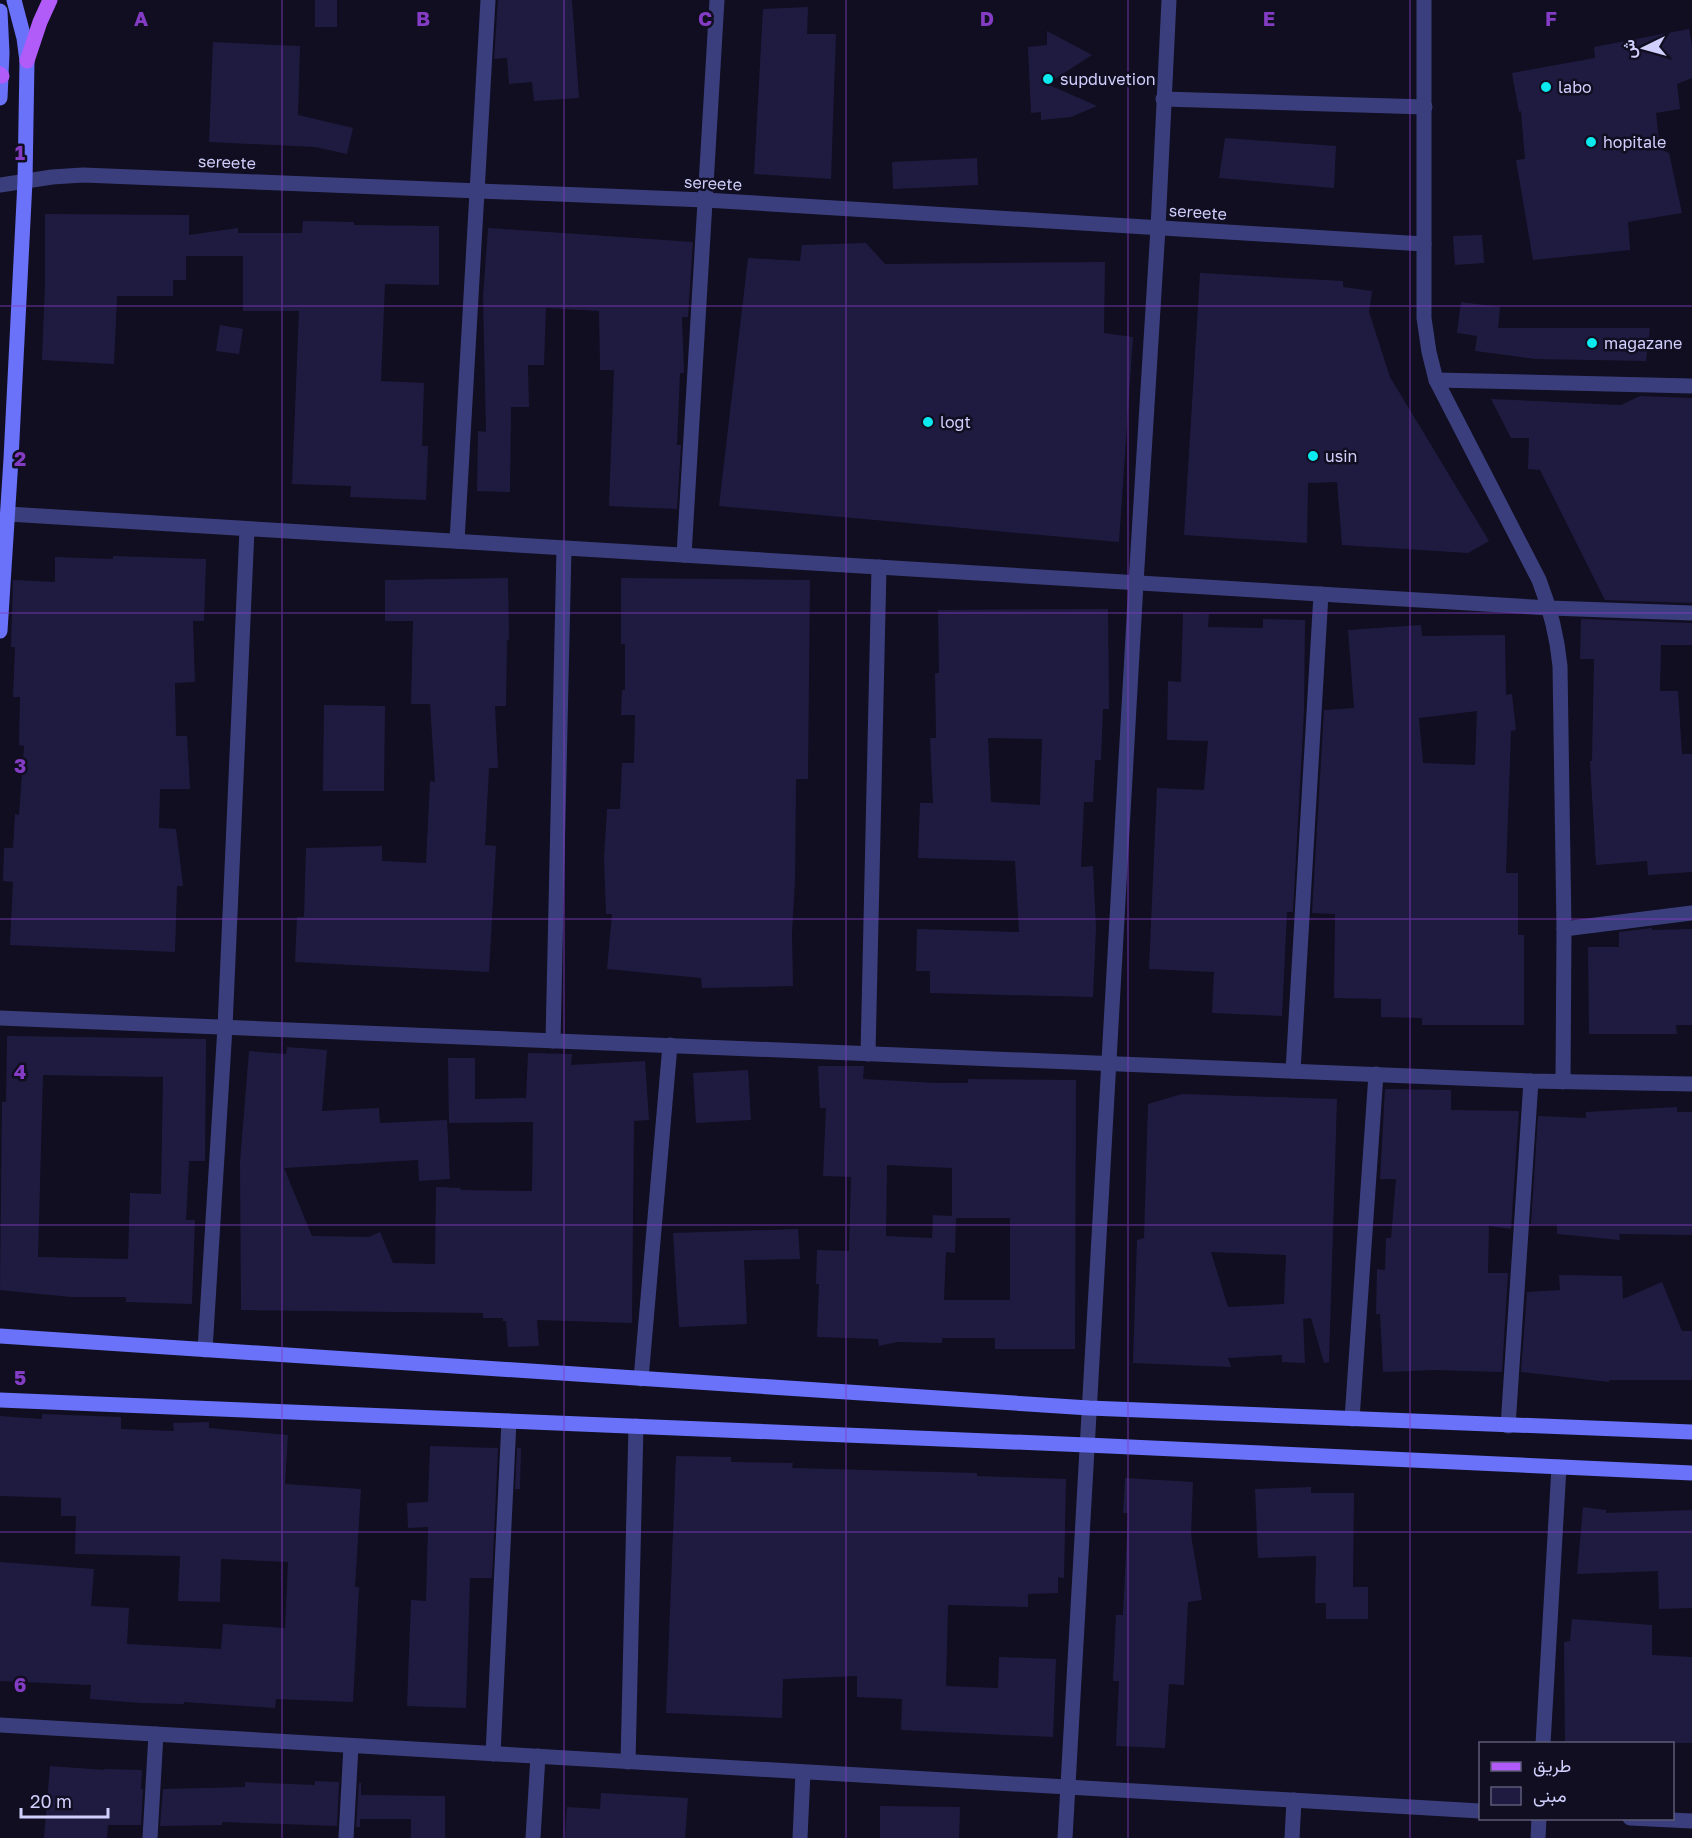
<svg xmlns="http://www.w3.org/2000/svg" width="1692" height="1838" font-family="'Golos Text',Vazirmatn,sans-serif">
	<rect width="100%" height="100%" fill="#100e20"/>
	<!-- building -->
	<g fill="#1f1b40" fill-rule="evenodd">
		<rect x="315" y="0" width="22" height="27"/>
		<path d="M498 0H572L579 98 534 101 532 82 509 84 507 58 494 59Z"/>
		<path d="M808 7 807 34H836L831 179 754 174 763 9Z"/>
		<path d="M1689 29 1692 45V78L1677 84 1680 109 1656 113 1660 149 1669 153 1682 213 1628 222 1630 250 1533 260 1516 160 1525 159 1521 111 1519 112 1512 73 1595 58 1594 47Z"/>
		<path d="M1047 31 1092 55 1047 84 1097 106 1071 117 1041 120V112L1031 113 1028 47 1047 45Z"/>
		<path d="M213 42 300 46 298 115 353 128 347 154 315 147 209 142Z"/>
		<path d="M1225 138 1336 146 1334 188 1219 178Z"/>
		<path d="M977 158 978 185 893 189 892 162Z"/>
		<path d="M45 214 189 215V235L238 228V233H302L303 221 354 222V225L439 226V285L385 284 381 381 424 383 422 446H428L426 500 350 497 351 486 292 484 299 311H243V256H186V280H173V296H117L114 364 42 360 45 284Z"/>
		<path d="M488 228 693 242 688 317H682L684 373H680L677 445H681L677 509 609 506 614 370H600L599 311 546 308 544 365H528L529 407H511L510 492 477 491 478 431 486 432 483 297Z"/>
		<path d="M1482 235 1484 263 1455 265 1453 236Z"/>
		<path d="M866 243 885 264 1105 262 1104 333 1133 337 1119 542 719 506 748 258 800 261 802 245Z"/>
		<path d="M1200 273 1343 281V287L1372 291 1369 312 1390 377 1489 541 1468 553 1342 545 1337 482 1308 483 1307 543 1184 535Z"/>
		<path d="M1461 302 1500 307 1498 328H1650L1646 361 1535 359 1475 351 1477 336 1457 333Z"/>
		<path d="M220 325 243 329 239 354 216 351Z"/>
		<path d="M1640 396 1692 398V603L1605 600 1540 470 1528 469 1529 438H1511L1491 399 1621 405Z"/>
		<path d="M113 556 206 559 204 621H193L195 682 175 683 176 736H187L190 789H160L159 828 176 829 183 886H177L175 952 10 945 13 882 3 881 4 848H13L15 814 19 815 24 746 19 745 20 697H13L15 647H11L13 580 55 582V557L113 559Z"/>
		<path d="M508 578 509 640H507L506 706H495L498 768H489L485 845 496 846 489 972 295 962 297 917H304L306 848 382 846V861L426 863 430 781 435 782 430 704H411L413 621H385V580Z"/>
		<path d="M621 578 810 580 808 779H796L795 880 792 934 793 986 702 988 701 978 607 969 612 914H606L604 858 607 809H620L622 763H634L635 715H621L622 690H625V644H621Z"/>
		<path d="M1108 609 1109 709H1103L1101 760H1095L1093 802H1084L1081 867 1093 866 1096 928 1093 997 930 993V971H916L917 929 1019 932 1015 861 918 858 920 803H933L930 738H936L935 673H939L938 610ZM988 738 1042 739 1040 805 991 802Z"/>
		<path d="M1183 613 1209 614 1208 627 1263 628V619L1305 620 1304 711 1293 912H1287L1282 1016 1212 1013 1214 972 1149 969 1157 788 1204 790 1208 741 1167 740 1168 681 1181 682Z"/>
		<path d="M1581 619 1692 623V645H1661L1660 691H1678L1682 754H1692V872L1648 875 1647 861 1596 865 1590 761H1592L1594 659H1580Z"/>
		<path d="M1421 625 1422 636 1505 635 1506 695 1512 694 1516 730 1511 731 1506 873H1518V935H1524V1025H1422V1018L1381 1017V999L1334 998 1335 914 1312 913 1324 710 1354 708 1348 630ZM1477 711 1475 765 1423 763 1419 718Z"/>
		<path d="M324 705 385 706 384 791H323Z"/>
		<path d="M1652 928V930L1692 929V1025H1676L1677 1034H1589L1588 947H1619V932Z"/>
		<path d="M7 1036 206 1039 205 1161H189L186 1220H195L192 1304 126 1302V1297H71L0 1290 2 1102H6ZM43 1075 163 1077 161 1194 130 1193 128 1259 38 1257Z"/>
		<path d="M287 1047 327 1050 322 1111 379 1108 380 1123 447 1120 450 1179 419 1181 418 1160 284 1168 312 1236 369 1237 380 1232 393 1263 435 1264 436 1187 461 1188 460 1190 532 1191 533 1122 449 1123 448 1058H475V1099L526 1098 528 1053 572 1054 571 1065 645 1061 649 1120 634 1121 632 1323 537 1320 539 1346 508 1347 506 1321H503V1318H483V1313L241 1310 240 1162 249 1051 286 1054Z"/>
		<path d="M818 1066H864L863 1079 937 1083H968V1079L1076 1080 1075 1349H995V1338H942V1343L897 1342 879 1346 878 1339 817 1337 819 1284H816L817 1250 849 1251 851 1177 823 1176 826 1108H820ZM887 1165 952 1168V1216L933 1215 932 1238 886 1236ZM956 1218H1010V1300H944L946 1252 955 1253Z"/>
		<path d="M748 1070 751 1120 696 1123 693 1073Z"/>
		<path d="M1385 1089 1451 1090V1110L1519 1111 1511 1229 1489 1226 1488 1273H1508L1502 1372 1435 1370 1383 1372 1380 1314H1376L1377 1269 1385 1270 1386 1238H1391L1396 1179H1380Z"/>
		<path d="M1182 1094 1337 1099 1329 1362 1324 1363 1311 1318 1303 1319 1305 1363 1282 1362V1355L1228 1358 1231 1367 1133 1363 1137 1240 1144 1238 1148 1104ZM1211 1252 1286 1255 1284 1304 1228 1307Z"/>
		<path d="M1677 1107V1112H1692V1235L1619 1234 1620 1240 1557 1234V1224H1531L1538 1116 1586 1118V1112Z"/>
		<path d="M798 1229 800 1259 744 1260 747 1324 679 1327 673 1233Z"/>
		<path d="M1559 1275 1622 1276 1623 1299 1662 1282 1682 1331H1692V1380H1609V1382L1521 1372 1527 1292 1560 1290Z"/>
		<path d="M42 1414 121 1417V1429L174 1431 173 1423 209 1422V1428L288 1435 285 1484 361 1489 355 1587H359L353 1702 276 1699 275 1708 184 1702V1704L141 1703 90 1699 91 1685 0 1681V1562L94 1569 91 1606 129 1608 127 1644 221 1649 223 1624 285 1628 288 1562 221 1559 220 1602 178 1601 180 1556 75 1554 76 1516H61V1498L0 1496V1416L42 1419Z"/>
		<path d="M430 1446 498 1448 492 1578H470L466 1708 407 1706 411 1600 426 1601 428 1527 408 1528 407 1503 428 1502Z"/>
		<path d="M517 1448H521L520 1489H515Z"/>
		<path d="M676 1456 731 1457V1462L793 1463 792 1468 977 1473V1476L1066 1479 1064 1578 1058 1577V1593L1028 1594V1607L948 1605 946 1686 998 1688 999 1657 1056 1659 1053 1737 901 1730 902 1699 857 1697V1676L783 1679 782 1718 666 1713Z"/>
		<path d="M1125 1478 1193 1482 1191 1535 1202 1600 1188 1602 1184 1685 1169 1684 1165 1748 1116 1746 1119 1681H1113L1116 1615H1123L1128 1513H1123Z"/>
		<path d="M1311 1487V1493H1354L1353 1587H1368V1619H1326V1603H1315L1316 1556 1258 1558 1255 1489Z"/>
		<path d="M1583 1507 1606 1510V1513L1692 1510V1608L1659 1609 1658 1571 1577 1574Z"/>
		<path d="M1572 1619 1652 1625V1655L1692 1657V1743H1565L1564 1642 1570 1641Z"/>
		<path d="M50 1766 104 1770V1769L142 1770 141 1789H143L141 1825H108L107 1838H44Z"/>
		<path d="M315 1781 339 1782 337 1826 222 1822V1825L160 1826 163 1789 245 1787V1782L315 1785Z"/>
		<path d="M359 1783H361V1795L445 1796V1838H411V1819H360V1827H356Z"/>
		<path d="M601 1793 688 1798 685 1838H565L567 1807 600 1809Z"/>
		<path d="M880 1806 960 1807 959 1838H880Z"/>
	</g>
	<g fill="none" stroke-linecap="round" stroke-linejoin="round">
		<!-- minor -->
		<g stroke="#3b3e7d" stroke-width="15">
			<path d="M1424 0V318L1429 352 1436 380 1539 580C1550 608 1557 635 1560 666L1564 929 1563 1082"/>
			<path d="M1163 99 1425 107"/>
			<path d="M0 185 52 177 83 175 705 200 1424 244"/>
			<path d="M1436 380 1692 386"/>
			<path d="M8 514 1550 608 1692 613"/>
			<path d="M457 541 488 0"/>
			<path d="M684 555 717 0"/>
			<path d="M1564 929 1692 913"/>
			<path d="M0 1018 1531 1081 1692 1084"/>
			<path d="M553 1041 564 548"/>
			<path d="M868 1054 879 567"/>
			<path d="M1293 1071 1321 594"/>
			<path d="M205 1350 225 1027 247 529"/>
			<path d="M641 1379 670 1045"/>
			<path d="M1352 1419 1376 1074"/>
			<path d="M1508 1426 1531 1081"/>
			<path d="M0 1725 1480 1811"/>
			<path d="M1543 1744 1559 1467"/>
			<path d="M493 1754 509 1421"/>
			<path d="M628 1762 636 1426"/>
			<path d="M1630 1818 1692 1821"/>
			<path d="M150 1838 156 1734"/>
			<path d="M346 1838 351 1746"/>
			<path d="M533 1838 538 1756"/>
			<path d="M800 1838 803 1772"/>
			<path d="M1292 1838 1294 1800"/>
			<path d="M1538 1838 1539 1818"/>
		</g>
		<!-- tertiary -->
		<path stroke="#3b3e7d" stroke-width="15" d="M1065 1838 1136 583 1158 228 1169 0"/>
		<!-- secondary -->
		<g stroke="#6a72f9" stroke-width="15">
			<path d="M0 11 2 53 0 98"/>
			<path d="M0 631 11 459 25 181 27 61 24 38 14 0"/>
			<path d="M0 1336 1089 1408 1692 1432"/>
			<path d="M0 1400 1087 1445 1692 1473"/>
		</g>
		<!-- primary -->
		<g stroke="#b15bf8" stroke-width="15">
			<path d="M27 61 40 22 50 0"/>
			<path d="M0 74 2 76"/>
		</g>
	</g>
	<!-- grid -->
	<path fill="none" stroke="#843cc5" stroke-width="1.5" stroke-opacity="0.55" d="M282 0V1838M564 0V1838M846 0V1838M1128 0V1838M1410 0V1838M0 306H1692M0 613H1692M0 919H1692M0 1225H1692M0 1532H1692"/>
	<!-- markers -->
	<g fill="#0aeaef" stroke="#100e20" stroke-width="2">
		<circle cx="1048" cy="79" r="6"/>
		<circle cx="1546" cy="87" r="6"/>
		<circle cx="1591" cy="142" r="6"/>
		<circle cx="1592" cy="343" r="6"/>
		<circle cx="928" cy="422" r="6"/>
		<circle cx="1313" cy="456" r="6"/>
	</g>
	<g text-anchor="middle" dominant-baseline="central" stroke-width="5" stroke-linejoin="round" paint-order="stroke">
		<!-- poi labels -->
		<g font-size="16" fill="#d1cffd" stroke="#100e20" text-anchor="start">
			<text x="1060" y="79">supduvetion</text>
			<text x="1558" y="87">labo</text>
			<text x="1603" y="142">hopitale</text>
			<text x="1604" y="343">magazane</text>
			<text x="940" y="422">logt</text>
			<text x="1325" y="456">usin</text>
		</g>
		<!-- street labels -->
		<g font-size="16" fill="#d1cffd" stroke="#100e20">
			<text transform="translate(227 162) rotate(2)">sereete</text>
			<text transform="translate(713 183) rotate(3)">sereete</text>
			<text transform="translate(1198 212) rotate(4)">sereete</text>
		</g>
	</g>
	<g font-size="20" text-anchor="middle" font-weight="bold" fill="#843cc5" stroke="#100e20" stroke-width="5" stroke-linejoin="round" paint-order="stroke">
		<text x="141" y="26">A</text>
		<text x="423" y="26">B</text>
		<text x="705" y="26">C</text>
		<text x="987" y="26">D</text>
		<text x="1269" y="26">E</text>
		<text x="1551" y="26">F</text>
		<text x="20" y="160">1</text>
		<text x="20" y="466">2</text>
		<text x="20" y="773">3</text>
		<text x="20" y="1079">4</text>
		<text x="20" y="1385">5</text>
		<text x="20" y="1692">6</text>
	</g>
	<!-- legend -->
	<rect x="1479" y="1742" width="195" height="78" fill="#100e20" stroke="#5d5b78" stroke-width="1.5"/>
	<rect x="1491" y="1762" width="30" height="9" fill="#b15bf8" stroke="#5d5b78" stroke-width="1.5"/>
	<text x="1533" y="1772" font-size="18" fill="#d1cffd">طريق</text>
	<rect x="1491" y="1787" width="30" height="18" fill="#1f1b40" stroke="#5d5b78" stroke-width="1.5"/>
	<text x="1533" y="1802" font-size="18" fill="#d1cffd">مبنى</text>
	<!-- north arrow -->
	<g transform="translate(1644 48) rotate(265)" stroke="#100e20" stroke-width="4.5" paint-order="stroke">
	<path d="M0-4.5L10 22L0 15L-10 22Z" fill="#d1cffd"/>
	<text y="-9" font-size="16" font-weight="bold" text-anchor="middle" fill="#d1cffd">ش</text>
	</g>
	<!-- scale -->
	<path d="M21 1808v9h87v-9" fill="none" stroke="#d1cffd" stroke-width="3"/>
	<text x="30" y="1808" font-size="18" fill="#d1cffd" stroke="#100e20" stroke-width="4.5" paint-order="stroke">20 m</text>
</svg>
